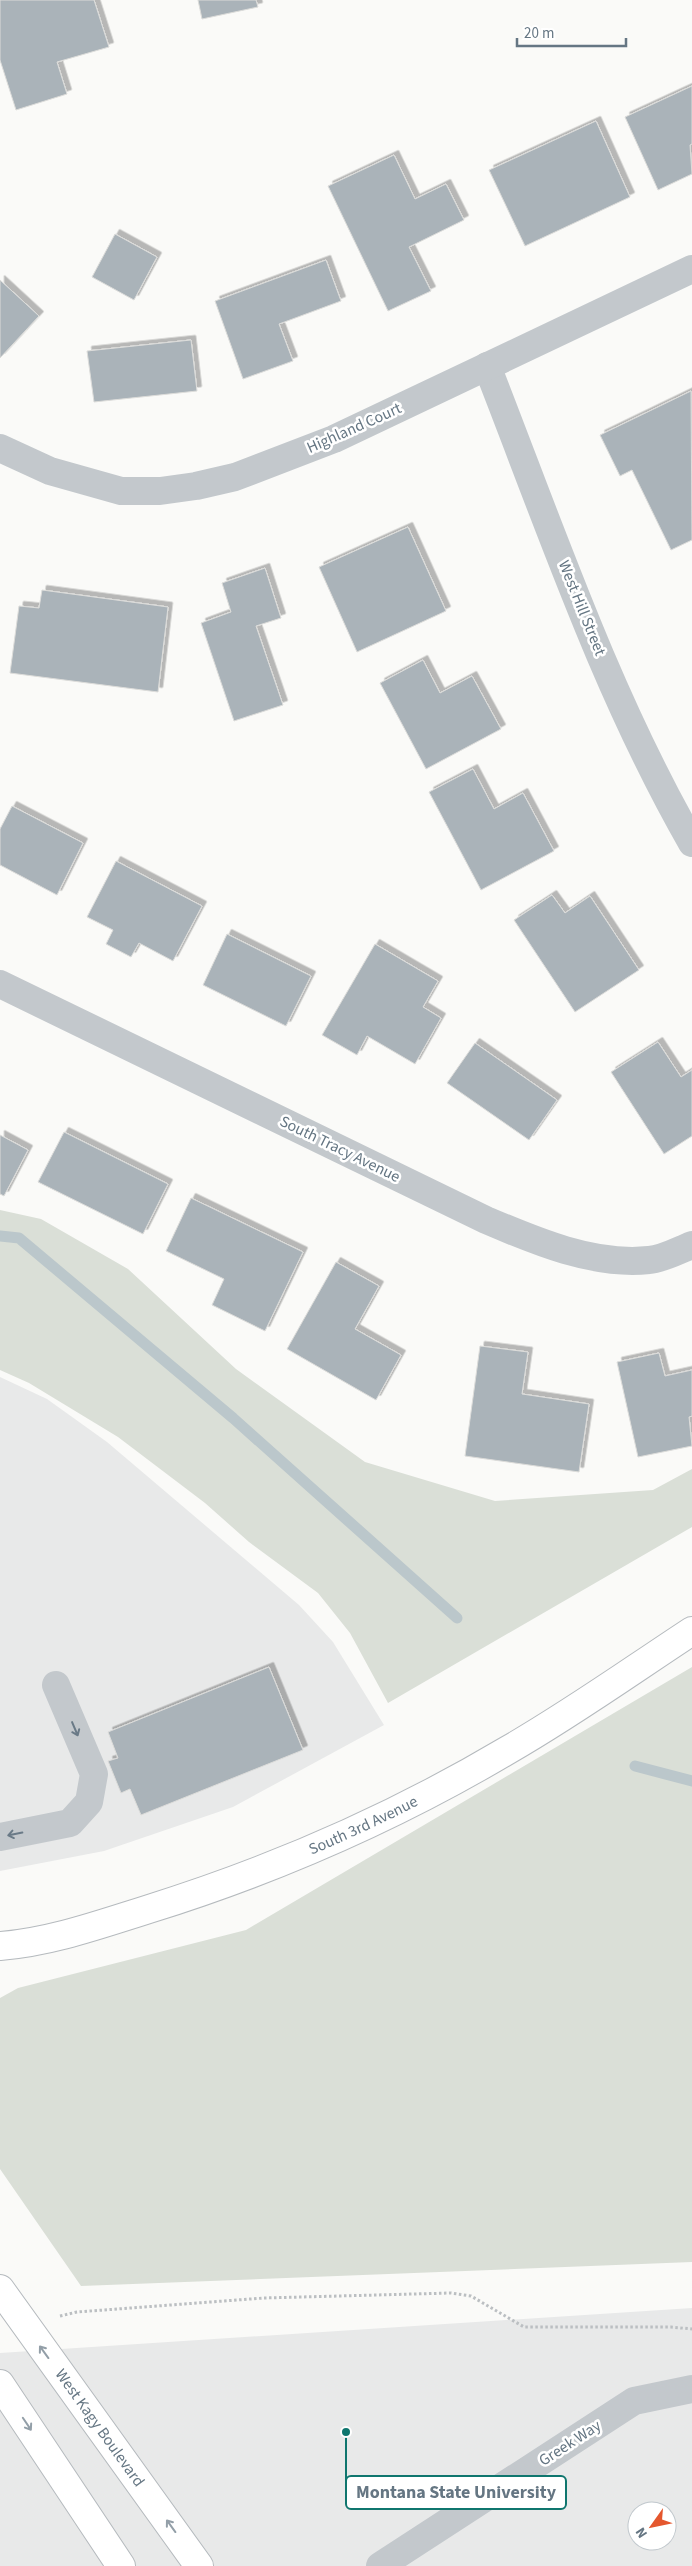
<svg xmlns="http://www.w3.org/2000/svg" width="692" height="2566" font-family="'Source Sans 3',sans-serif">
	<defs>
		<filter id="shadow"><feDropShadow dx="4.5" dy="-4.5" stdDeviation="0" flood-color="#0004"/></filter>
	</defs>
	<rect width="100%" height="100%" fill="#fafaf8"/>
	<!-- built -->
	<g fill="#e8e9e9" fill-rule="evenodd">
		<path d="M0 1377 47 1399 107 1442 299 1605 333 1642 384 1725 233 1807 104 1851 0 1871Z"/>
		<path d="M692 2308V2566H0V2353ZM637 2511H667V2541H637Z"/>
	</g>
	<!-- green -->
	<g fill="#dadfd7">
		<path d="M0 1210 41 1219 128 1269 236 1369 365 1462 495 1501 653 1490 692 1469V1527L388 1703 350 1633 318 1593 249 1542 205 1503 118 1437 29 1383 0 1370Z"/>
		<path d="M692 1667V2262L81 2286 0 2169V1998L18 1988 246 1930Z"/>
	</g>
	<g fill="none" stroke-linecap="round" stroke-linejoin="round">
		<!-- stream -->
		<g stroke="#bbc7cb" stroke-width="11">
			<path d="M0 1236 19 1238 233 1418 457 1618"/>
			<path d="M635 1766 692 1781"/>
		</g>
	</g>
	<!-- building -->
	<g fill="#aab3b9" stroke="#dcdcda" filter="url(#shadow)">
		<path d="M0 0H94L109 47 57 62 67 94 16 110 0 60Z"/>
		<path d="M198 0H256L258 7 202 19Z"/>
		<path d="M692 86V144L690 145 692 174 658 190 625 117Z"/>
		<path d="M596 121 630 197 525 246 489 170Z"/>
		<path d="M394 155 415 199 446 184 464 220 409 247 431 291 388 311 328 186Z"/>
		<path d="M115 234 157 257 134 300 92 277Z"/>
		<path d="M326 260 341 301 279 324 293 361 243 379 215 301Z"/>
		<path d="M0 280 39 316 0 358Z"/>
		<path d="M191 340 197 391 94 402 87 351Z"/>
		<path d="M691 391 692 540 671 550 632 470 620 476 600 435Z"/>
		<path d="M408 527 446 611 357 652 319 567Z"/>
		<path d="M265 568 281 618 256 626 283 705 234 721 201 623 231 612 222 583Z"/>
		<path d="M42 590 168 607 158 692 10 673 19 606 39 608Z"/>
		<path d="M423 660 440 693 472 676 501 729 426 769 380 683Z"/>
		<path d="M473 769 494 809 523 793 554 851 481 890 429 792Z"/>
		<path d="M12 806 83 843 57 895 0 865V829Z"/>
		<path d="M116 861 202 906 173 961 139 943 131 957 106 944 113 930 87 917Z"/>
		<path d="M552 895 565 913 590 896 639 970 575 1012 514 920Z"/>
		<path d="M227 934 311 976 286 1026 203 985Z"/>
		<path d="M375 944 438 981 423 1007 441 1018 415 1064 367 1036 357 1055 322 1035Z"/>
		<path d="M658 1042 681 1077 692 1070V1136L664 1154 611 1072Z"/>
		<path d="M475 1043 557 1100 529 1140 447 1083Z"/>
		<path d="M64 1132 168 1184 143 1234 38 1182Z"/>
		<path d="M0 1135 28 1150 4 1196 0 1194Z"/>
		<path d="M191 1198 303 1252 265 1331 212 1305 224 1279 166 1251Z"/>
		<path d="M336 1262 379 1286 355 1329 401 1355 376 1400 287 1349Z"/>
		<path d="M480 1346 528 1352 522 1394 589 1404 579 1472 465 1456Z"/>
		<path d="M659 1353 665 1376 692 1370V1416L689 1417 692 1446 638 1457 617 1362Z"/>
		<path d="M269 1667 303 1750 141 1815 130 1789 121 1793 108 1761 118 1758 108 1732Z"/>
	</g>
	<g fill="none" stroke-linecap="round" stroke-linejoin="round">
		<!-- major casing -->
		<g stroke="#b5babe" stroke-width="30">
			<g id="major">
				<path id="s1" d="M0 1946C51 1942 101 1924 149 1909 274 1870 395 1817 508 1750 571 1714 631 1671 692 1631"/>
				<path id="s2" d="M0 2289 199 2566"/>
				<path d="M0 2384 121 2566"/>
			</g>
		</g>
		<!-- path -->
		<path stroke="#bbbfc2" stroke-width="3" stroke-dasharray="2.5 2.5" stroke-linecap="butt" d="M60 2316 77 2312 264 2298 451 2293 471 2296 524 2327H671L692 2329"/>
		<!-- minor -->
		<g stroke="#c3c8cc" stroke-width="28">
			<path d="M487 366C550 527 606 693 692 843"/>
			<path d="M0 448 50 471 121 491H160L196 486 235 477 334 439 692 269"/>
			<path d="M0 984 486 1220C535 1241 594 1266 649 1260 663 1259 679 1250 692 1245"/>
			<path d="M0 1837 70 1823 89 1802 94 1774 56 1685"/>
			<path d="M380 2566 634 2401 692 2389"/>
		</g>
		<!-- major -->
		<use href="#major" stroke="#fff" stroke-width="28"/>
	</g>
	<!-- one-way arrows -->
	<defs><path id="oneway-shaft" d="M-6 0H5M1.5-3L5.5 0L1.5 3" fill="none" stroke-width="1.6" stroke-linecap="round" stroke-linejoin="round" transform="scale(1.25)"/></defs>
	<g stroke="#6a7a87">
		<use href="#oneway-shaft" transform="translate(75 1729) rotate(67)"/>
		<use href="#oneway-shaft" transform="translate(15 1834) rotate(169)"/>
	</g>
	<g stroke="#939fa8">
		<use href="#oneway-shaft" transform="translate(44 2352) rotate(-126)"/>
		<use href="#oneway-shaft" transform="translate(27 2424) rotate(56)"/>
		<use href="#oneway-shaft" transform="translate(171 2526) rotate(-126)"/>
	</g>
	<g text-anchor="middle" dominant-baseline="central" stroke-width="5" stroke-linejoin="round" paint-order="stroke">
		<!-- street labels -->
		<g font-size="16" fill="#657683" stroke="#fff">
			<text transform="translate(354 428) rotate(-24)">Highland Court</text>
			<text transform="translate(582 608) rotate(68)">West Hill Street</text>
			<text transform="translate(340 1149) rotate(26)">South Tracy Avenue</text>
			<text stroke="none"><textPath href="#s1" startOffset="384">South 3rd Avenue</textPath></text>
			<text stroke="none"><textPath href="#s2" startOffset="171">West Kagy Boulevard</textPath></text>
			<text transform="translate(570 2443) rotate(-33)">Greek Way</text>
		</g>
	</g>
	<!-- callouts -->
	<path fill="none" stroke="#0f766e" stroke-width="2" d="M346 2432L346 2492"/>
	<circle fill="#0f766e" stroke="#fff" stroke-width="2" cx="346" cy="2432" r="5"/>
	<rect fill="#fff" stroke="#0f766e" stroke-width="2" x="346" y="2476" width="220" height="33" rx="5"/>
	<g font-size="18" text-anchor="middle" font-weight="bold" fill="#657683">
		<text x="456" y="2498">Montana State University</text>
	</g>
	<!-- north arrow -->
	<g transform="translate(652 2526) rotate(237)"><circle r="24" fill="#ffffff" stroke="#c1c8cd"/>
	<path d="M0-4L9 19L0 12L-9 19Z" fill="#e4572e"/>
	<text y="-8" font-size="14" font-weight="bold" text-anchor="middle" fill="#657683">N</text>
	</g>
	<!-- scale -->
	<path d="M517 38v8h109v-8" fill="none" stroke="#657683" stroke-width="2.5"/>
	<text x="524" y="38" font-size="15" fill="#657683" stroke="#ffffff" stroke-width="4" paint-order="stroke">20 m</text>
</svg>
